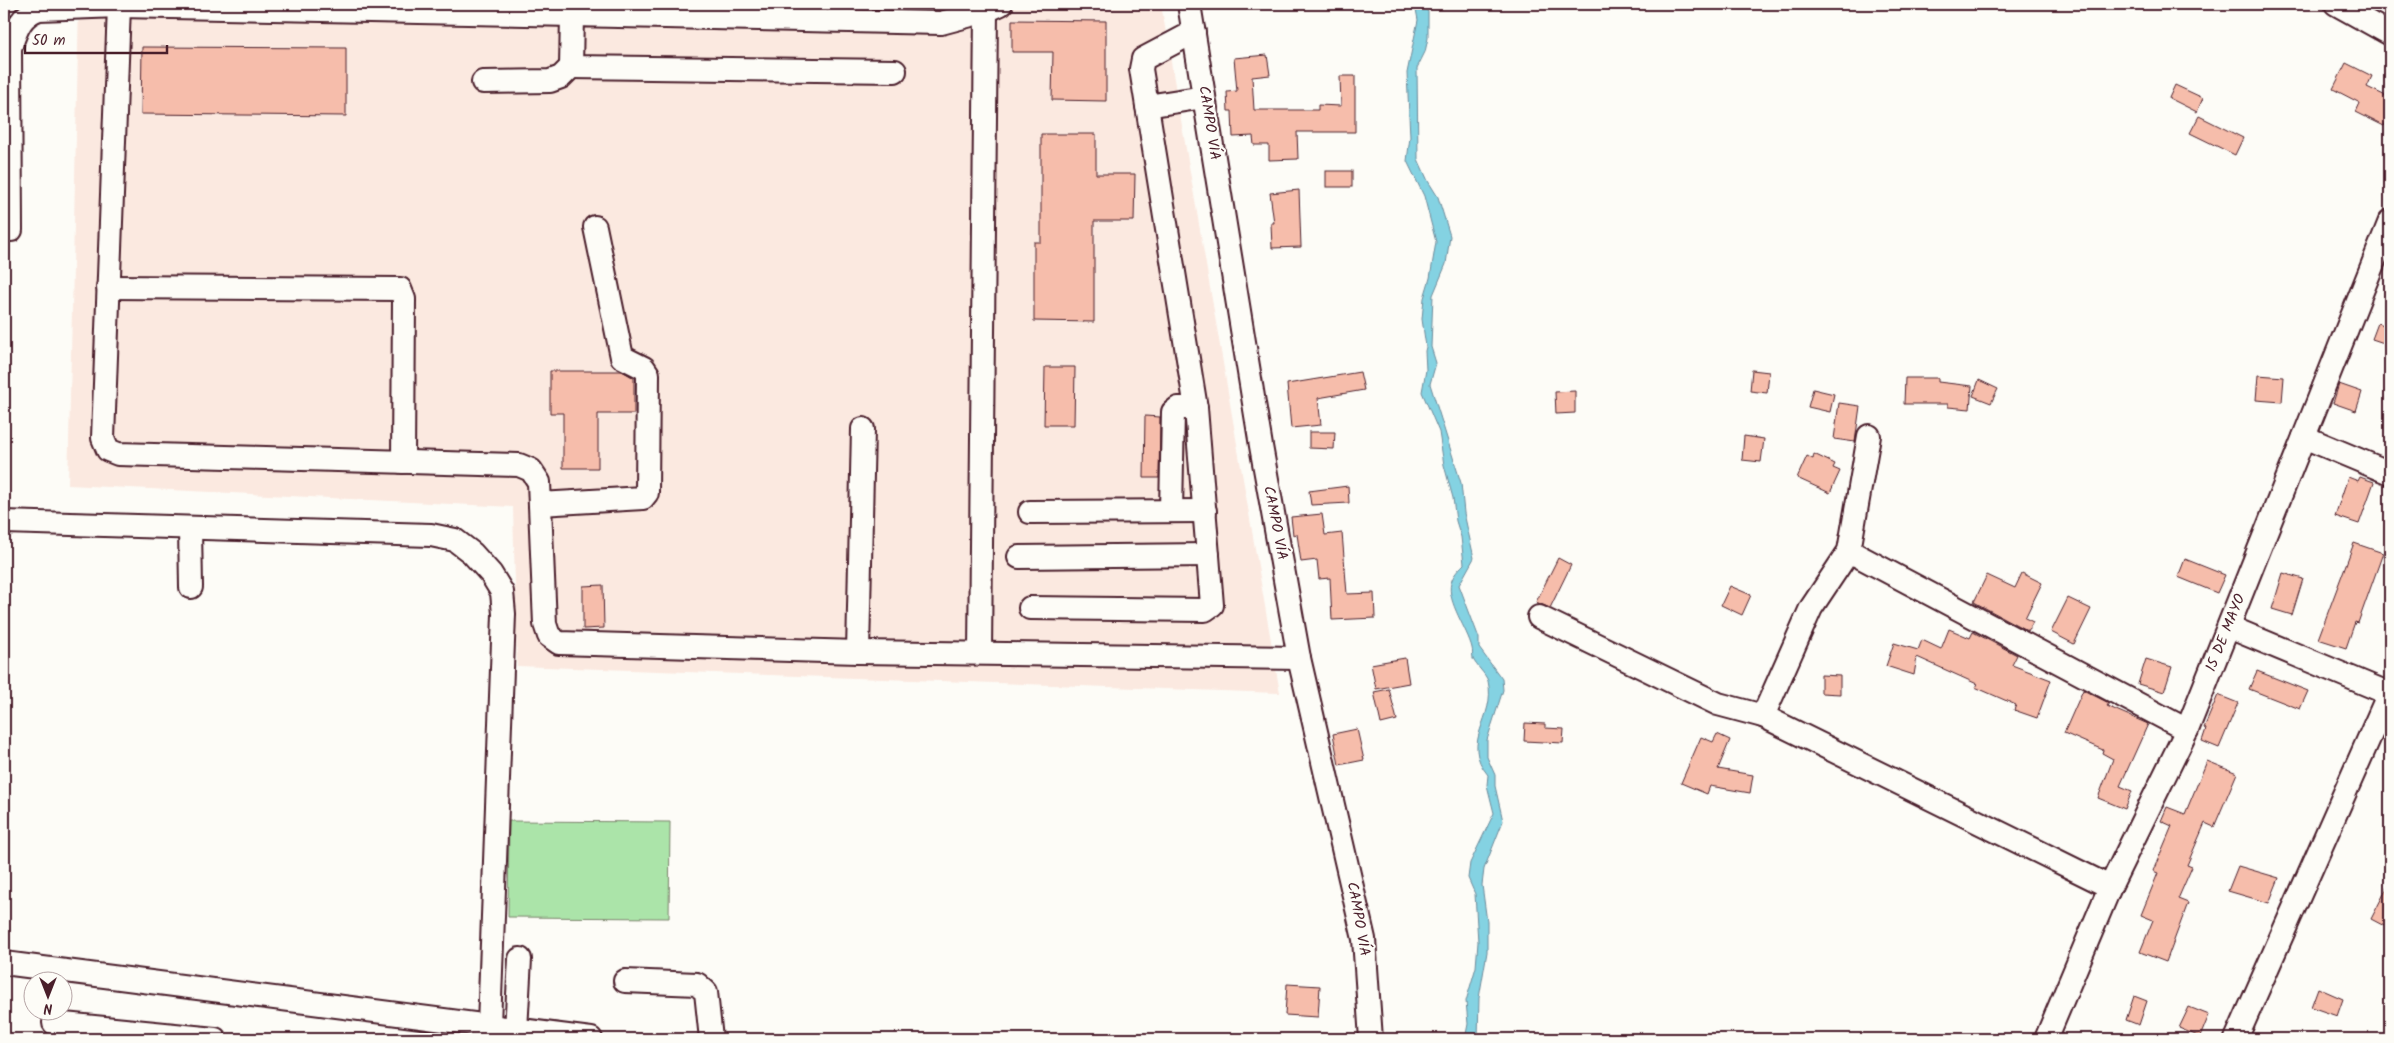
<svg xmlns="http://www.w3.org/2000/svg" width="2394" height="1043" font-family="Kalam,sans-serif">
	<rect width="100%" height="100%" fill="#fdfcf7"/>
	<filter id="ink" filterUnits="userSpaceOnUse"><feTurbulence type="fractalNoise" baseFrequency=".02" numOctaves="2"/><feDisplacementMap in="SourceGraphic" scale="10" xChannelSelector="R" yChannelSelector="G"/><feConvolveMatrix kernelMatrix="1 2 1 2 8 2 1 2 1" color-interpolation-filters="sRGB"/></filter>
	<g filter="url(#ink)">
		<!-- built -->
		<path fill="#fbe9e0" d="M79 4H1161L1280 693 517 666 513 507 68 485Z"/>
		<!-- green -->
		<path fill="#abe4a9" stroke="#7a826a" d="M509 821 670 822 669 918 508 917Z"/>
		<!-- water -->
		<path fill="#84d2e2" stroke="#6d8a99" d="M1415 4H1422L1428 12V38L1425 52 1417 68 1418 159 1428 181 1438 197 1450 236 1446 264 1433 295 1431 347 1436 363 1430 384 1461 483 1464 513 1474 558 1459 585 1479 638V648L1502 679 1503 690 1487 740V757L1495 775V786L1503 821 1484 869 1482 885 1487 922V952L1479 998 1478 1039H1465L1468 1024 1466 1001 1476 967 1478 942 1475 894 1468 878 1470 863 1494 813 1487 785 1488 775C1459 740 1497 719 1488 681 1485 673 1477 667 1473 659 1472 655 1473 651 1472 648 1468 630 1446 601 1451 583 1453 575 1458 570 1464 564L1461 537 1456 521 1453 498 1444 465 1439 432 1422 392 1426 370 1425 351 1426 347 1422 319 1424 298 1430 278 1436 242 1424 196 1407 161 1410 137 1407 73 1418 20Z"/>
		<!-- building -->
		<g fill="#f6bdab" stroke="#4a1f2b">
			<path d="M1012 20 1106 21V101L1052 100 1053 52H1012Z"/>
			<path d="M142 47 346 48V116L141 114Z"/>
			<path d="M1267 55 1270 75 1252 77 1254 110H1318V105L1341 106 1340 76H1355V132H1297L1298 159 1269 160V145H1254L1253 136 1233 137 1232 111H1228L1227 92 1237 91 1234 58Z"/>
			<path d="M2346 63 2372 76 2367 87 2390 98V114L2384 126 2356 112 2360 103 2333 89Z"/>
			<path d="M2175 85 2203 98 2197 112 2169 98Z"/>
			<path d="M2199 116 2243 138 2235 155 2190 133Z"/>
			<path d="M1041 134H1096V174H1135L1134 221H1094V322L1034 321V242H1041Z"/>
			<rect x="1326" y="171" width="26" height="16"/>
			<path d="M1299 190 1301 247 1272 248 1271 223H1274L1270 193Z"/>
			<path d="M2378 323 2390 327V345L2372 339Z"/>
			<path d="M1045 367H1075L1074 425H1044Z"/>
			<path d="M1752 370 1769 372 1767 393 1750 391Z"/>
			<path d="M550 371H622L634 378V414H598V468H563V413H550Z"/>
			<path d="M1360 372 1364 390 1318 398 1321 425 1291 428 1287 384Z"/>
			<path d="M2258 375 2284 377 2282 402 2256 400Z"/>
			<path d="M1905 378H1938V382L1972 386 1970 409 1948 407V404H1904Z"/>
			<path d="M1979 380 1998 389 1991 403 1973 396Z"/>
			<path d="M2339 384 2362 392 2356 411 2333 403Z"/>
			<path d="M1813 389 1834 394 1830 412 1808 407Z"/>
			<path d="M1575 391V413L1556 414 1555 392Z"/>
			<path d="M1839 403 1860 406 1855 442 1834 439Z"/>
			<path d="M1145 416 1160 417 1159 478H1144Z"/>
			<path d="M1309 432H1335L1334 449 1309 448Z"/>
			<path d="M1744 436 1764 439 1761 462 1742 460Z"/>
			<path d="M1814 454 1835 464 1833 468 1840 471 1830 493 1797 478 1807 456 1813 459Z"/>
			<path d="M2348 477 2358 481 2360 477 2374 482 2359 524 2335 516Z"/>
			<path d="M1348 486 1349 503 1311 505 1309 491Z"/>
			<path d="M1322 514 1325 535 1342 533 1347 594 1374 593 1375 618 1332 620 1330 578 1319 579 1317 560 1301 562 1297 534 1293 535 1291 517Z"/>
			<path d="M2354 543 2383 553 2358 623 2355 622 2346 648 2318 639Z"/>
			<path d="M1558 558 1571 565 1550 608 1536 602Z"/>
			<path d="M2185 559 2225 575 2217 593 2178 577Z"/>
			<path d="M2022 573 2042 583 2025 618 2033 622 2028 631 1974 602 1987 575 2015 588Z"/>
			<path d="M2283 573 2303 579 2292 615 2272 609Z"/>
			<path d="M603 585 604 628 583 629V586Z"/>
			<path d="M1730 586 1751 595 1742 615 1721 605Z"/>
			<path d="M2068 598 2091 609 2074 644 2051 632Z"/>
			<path d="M1949 629 1970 638 1973 632 2017 655 2012 665 2051 680 2037 718 2014 710 2016 705 1975 687 1977 684 1917 657 1914 675 1886 666 1894 643 1918 650 1922 640 1941 649Z"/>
			<path d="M1405 658 1409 683 1376 689 1371 664Z"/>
			<path d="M2146 659 2172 667 2164 692 2138 684Z"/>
			<path d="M2257 671 2308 691 2300 709 2249 689Z"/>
			<path d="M1821 675 1840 676V694L1821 693Z"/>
			<path d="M1389 689 1397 720 1381 724 1374 692Z"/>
			<path d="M2083 690 2109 703 2107 706 2148 724 2120 786 2132 791 2125 809 2098 798 2113 759 2102 753 2103 750 2064 733Z"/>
			<path d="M2218 695 2238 703 2219 748 2202 741 2206 729 2204 728Z"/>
			<path d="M1525 723 1545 724V728L1564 729 1563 743 1524 741Z"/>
			<path d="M1357 729 1364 760 1339 765 1333 734Z"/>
			<path d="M1717 734 1730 740 1718 769 1753 775 1750 793 1710 786 1707 794 1681 783 1701 737 1713 742Z"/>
			<path d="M2207 761 2237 773 2214 827 2205 823 2187 865 2192 867 2178 899 2188 903 2166 962 2140 952 2153 920 2141 915 2158 873 2153 871 2172 826 2161 821 2167 807 2185 814Z"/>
			<path d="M2238 866 2279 878 2269 903 2228 891Z"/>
			<path d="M2390 882V929L2371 919Z"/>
			<path d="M1287 984 1320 986 1318 1017 1285 1015Z"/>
			<path d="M2318 988 2343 999 2337 1016 2311 1007Z"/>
			<path d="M2134 996 2147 1001 2139 1025 2126 1020Z"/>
			<path d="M2189 1007 2209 1015 2200 1037 2179 1028Z"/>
		</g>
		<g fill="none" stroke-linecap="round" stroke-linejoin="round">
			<!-- minor casing -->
			<g stroke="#4a1f2b" stroke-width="26">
				<g id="minor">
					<path d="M1189 4 1261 446 1299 658 1364 939 1371 1039"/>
					<path d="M2336 4 2390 34"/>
					<path d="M572 15 119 6 103 438 108 450 118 454 519 465 531 470 539 482 545 624 549 636 559 643 858 652 1299 658"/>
					<path d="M10 48 11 230"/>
					<path d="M4 51 10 48C16 31 20 15 39 9L119 6"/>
					<path d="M895 71 571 67 572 15 941 23 986 11 1001 4"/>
					<path d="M483 82 550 81 561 77 571 67"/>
					<path d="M1147 106 1204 97"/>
					<path d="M108 287 400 289 404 299 403 462"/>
					<path d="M2304 437 2390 473"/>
					<path d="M540 504 643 498 647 493 648 374 644 368 622 357 595 227"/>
					<path d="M1171 511 1173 412 1178 408H1196"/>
					<path d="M1030 512 1205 511"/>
					<path d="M4 522 431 535 455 540 472 553 491 574 502 592 504 614 489 1026"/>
					<path d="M190 528 191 587"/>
					<path d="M1849 551 2187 730"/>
					<path d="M1019 557 1208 555"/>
					<path d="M1030 608 1205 610 1212 605 1196 408 1141 69 1143 59 1194 32"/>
					<path d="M1539 617 1718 704 1763 716 2110 887"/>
					<path d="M2229 627 2390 694"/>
					<path d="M858 652 863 429"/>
					<path d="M980 653 986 11"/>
					<path d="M1763 716 1811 608 1849 551 1869 436"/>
					<path d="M4 963 591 1039"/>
					<path d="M625 981 697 984 706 992 711 1039"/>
					<path d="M54 1023 215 1039"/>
					<path d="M516 1030 520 959"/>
					<path d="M2046 1039 2110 887 2187 730 2390 221"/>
					<path d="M2236 1039 2389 693"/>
				</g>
			</g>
			<!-- minor -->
			<use href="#minor" stroke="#fdfcf7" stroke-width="22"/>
		</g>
	</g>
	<g text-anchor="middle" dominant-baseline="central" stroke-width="4" stroke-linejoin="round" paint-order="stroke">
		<!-- street labels -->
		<g font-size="15" fill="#4a1f2b" stroke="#fdfcf7">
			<text transform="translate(1209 123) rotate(81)">CAMPO VÍA</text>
			<text transform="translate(1275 523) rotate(79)">CAMPO VÍA</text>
			<text transform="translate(2226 633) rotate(-68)">15 DE MAYO</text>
			<text transform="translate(1358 919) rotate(80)">CAMPO VÍA</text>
		</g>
	</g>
	<!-- margin -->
	<rect width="2394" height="1043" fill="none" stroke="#fdfcf7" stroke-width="20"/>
	<rect x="10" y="10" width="2374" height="1023" fill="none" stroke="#4a1f2b" stroke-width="2" filter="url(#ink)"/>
	<!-- north arrow -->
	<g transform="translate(48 996) rotate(180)"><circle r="24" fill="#fdfcf7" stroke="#b5a4a5"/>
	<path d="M0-4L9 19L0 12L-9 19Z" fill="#4a1f2b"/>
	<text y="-8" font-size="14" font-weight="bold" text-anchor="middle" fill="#4a1f2b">N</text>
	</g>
	<!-- scale -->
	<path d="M25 45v8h142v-8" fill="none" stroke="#4a1f2b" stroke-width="2.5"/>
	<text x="32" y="45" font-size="15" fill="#4a1f2b" stroke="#fdfcf7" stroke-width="4" paint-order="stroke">50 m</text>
</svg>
